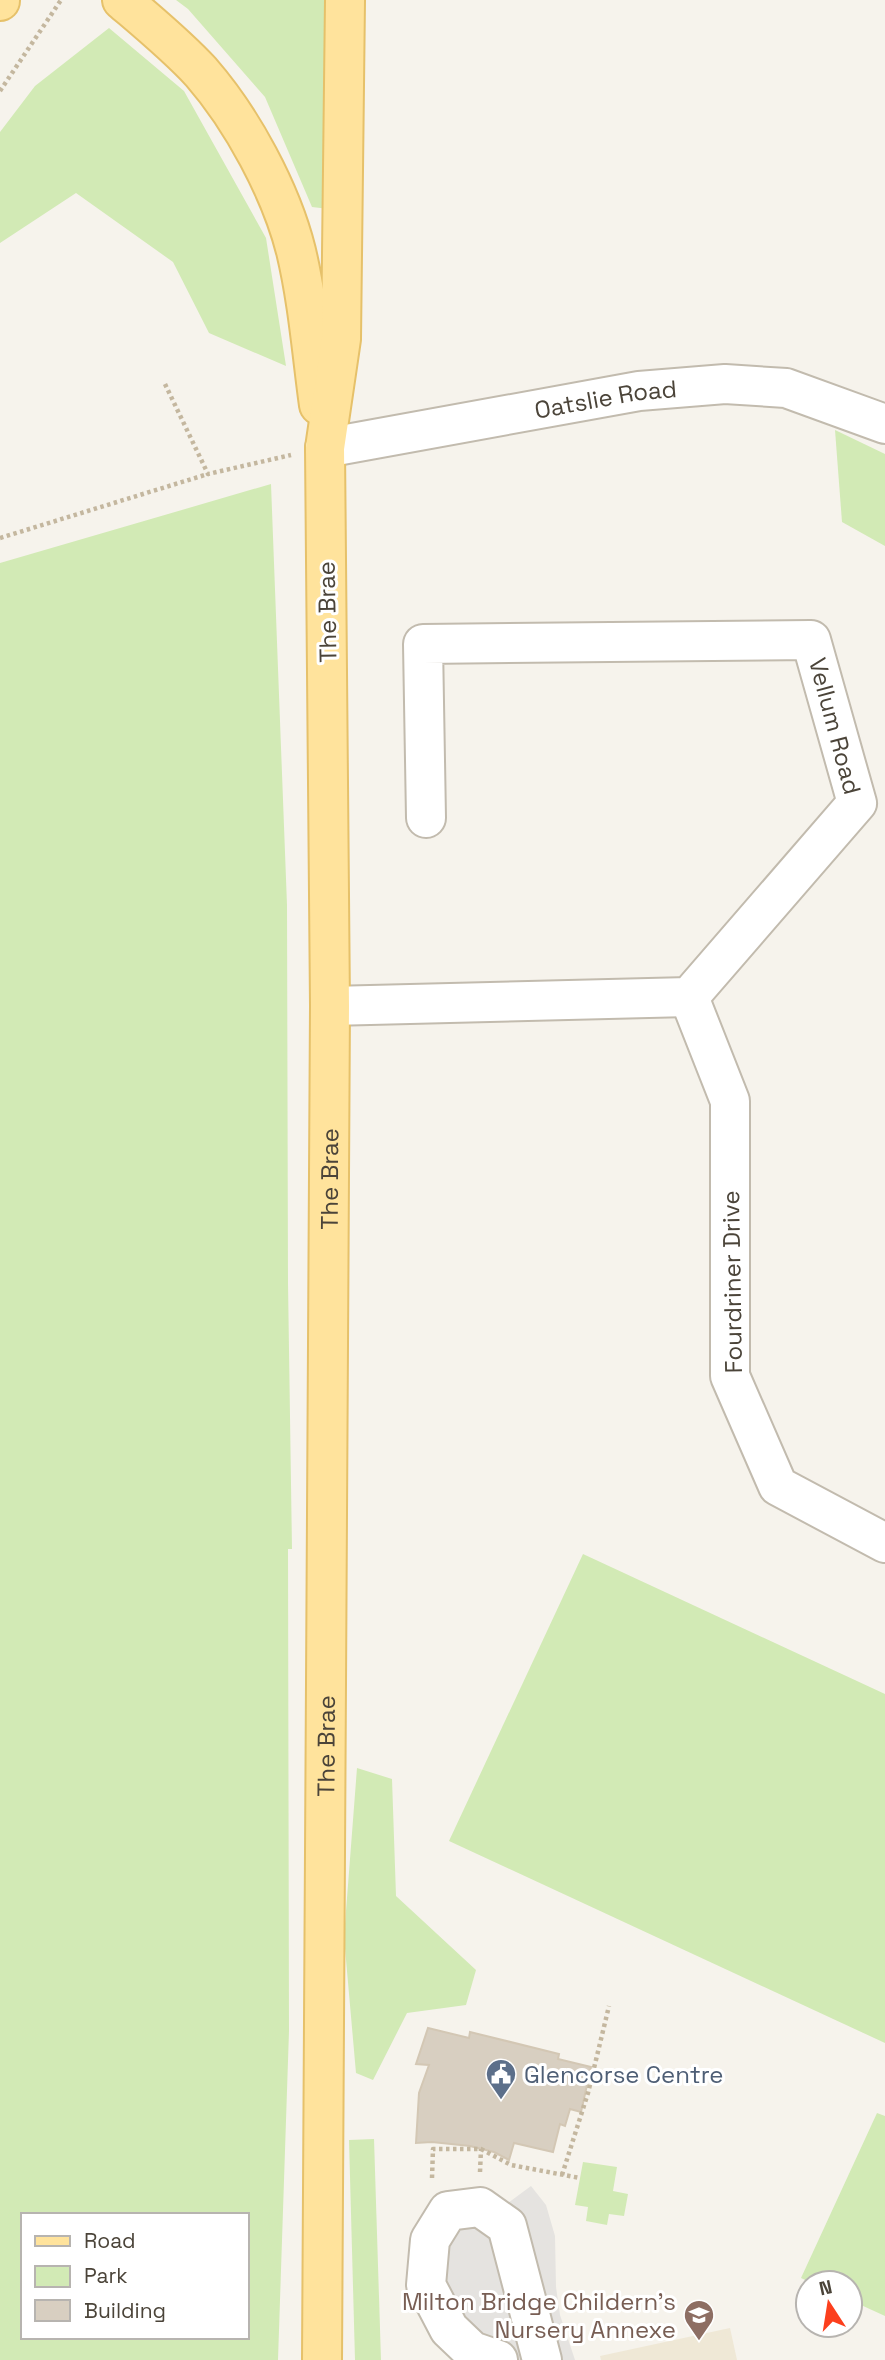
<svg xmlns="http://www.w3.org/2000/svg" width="885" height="2360" font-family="'Space Grotesk',sans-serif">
	<rect width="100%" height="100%" fill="#f6f3ec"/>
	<!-- education -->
	<path fill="#efe8d6" d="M730 2328 737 2360H601L600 2356Z"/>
	<!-- green -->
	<g fill="#d2eab5" fill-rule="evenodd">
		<path d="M176 0H331L329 209 312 207 265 97 188 9Z"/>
		<path d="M109 28 184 91 266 238 286 366 209 333 173 262 76 193 0 243V132L35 86Z"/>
		<path d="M835 430 885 454V546L842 522Z"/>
		<path d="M271 484 287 905 288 1283 292 1549H288L289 2031 278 2360H0V563ZM23 2215H247V2337H23Z"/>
		<path d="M583 1554 885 1694V2043L449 1841Z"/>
		<path d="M357 1768 392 1779 396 1896 476 1970 466 2005 407 2013 373 2080 356 2073 344 1937Z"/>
		<path d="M877 2113 885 2116V2316L850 2300V2283H812L801 2278Z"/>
		<path d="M374 2139 381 2360H355L349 2140Z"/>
		<path d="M583 2162 617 2167 613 2191 628 2194 624 2216 609 2214 607 2225 586 2221 588 2207 575 2205Z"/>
	</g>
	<!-- parking -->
	<path fill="#e5e3e0" d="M531 2186 546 2205 555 2236 556 2287 560 2315 575 2360H498L449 2329 430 2240 492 2215Z"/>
	<!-- building -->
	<path fill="#d8cfc1" stroke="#d3c7b4" stroke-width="2" d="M428 2028 469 2038 470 2032 559 2054 558 2059 591 2067 581 2112 570 2109 565 2126 560 2124 553 2152 514 2143 509 2160 494 2152 470 2146 432 2142 416 2143 419 2093 429 2065 416 2064Z"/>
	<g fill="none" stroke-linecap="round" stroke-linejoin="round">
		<!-- minor casing -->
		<g stroke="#c2bbae" stroke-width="42">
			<g id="minor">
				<path id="s1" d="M325 448 639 391 725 384 786 388 885 424"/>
				<path d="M689 997 730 1101V1376L778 1486 885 1543"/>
				<path d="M330 1006 689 997 857 803 811 640 423 644 426 818"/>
				<path d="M498 2360 472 2351 449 2329 426 2285 430 2240 448 2211 480 2207 507 2226 542 2360"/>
			</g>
		</g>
		<!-- major casing -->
		<g stroke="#e6c16a" stroke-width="42">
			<g id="major">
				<path d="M122 0C149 23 177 46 201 72 242 119 281 191 296 251 308 301 312 354 319 405"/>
				<path d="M0 1V0"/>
				<path id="s2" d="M322 2360 330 1006 325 448 341 339 345 0"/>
			</g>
		</g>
		<!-- path -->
		<g stroke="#c4b79f" stroke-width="4.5" stroke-dasharray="3.5 3.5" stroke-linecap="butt">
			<path d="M0 91 61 0"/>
			<path d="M165 384 208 474 291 455"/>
			<path d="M0 538 208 474"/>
			<path d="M480 2172 481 2149"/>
			<path d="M562 2175 588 2093 609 2006"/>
			<path d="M432 2178 433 2149H481L511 2165 580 2178"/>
		</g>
		<!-- minor -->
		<use href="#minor" stroke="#fff" stroke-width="38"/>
		<!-- major -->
		<use href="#major" stroke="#ffe39c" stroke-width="38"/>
	</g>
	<!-- icons -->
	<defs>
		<g id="civic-pin" transform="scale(1.575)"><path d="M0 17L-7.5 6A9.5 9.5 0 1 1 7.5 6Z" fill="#5c6f8a" stroke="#fff"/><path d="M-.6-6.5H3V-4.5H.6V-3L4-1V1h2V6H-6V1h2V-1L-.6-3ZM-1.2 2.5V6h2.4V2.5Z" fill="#fff"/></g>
		<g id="school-pin" transform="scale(1.575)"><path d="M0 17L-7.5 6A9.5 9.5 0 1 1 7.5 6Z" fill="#8d6e63" stroke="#fff"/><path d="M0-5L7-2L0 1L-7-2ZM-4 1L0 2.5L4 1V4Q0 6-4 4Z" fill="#fff"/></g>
	</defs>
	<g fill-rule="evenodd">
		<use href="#civic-pin" x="501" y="2074"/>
		<use href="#school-pin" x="699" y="2315"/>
	</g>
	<g text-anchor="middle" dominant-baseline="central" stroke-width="6" stroke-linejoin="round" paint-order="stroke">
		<!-- street labels -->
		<g font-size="24" fill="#4b4439" stroke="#fff">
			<text stroke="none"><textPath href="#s1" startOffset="285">Oatslie Road</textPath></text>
			<text transform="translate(327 612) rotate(-91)">The Brae</text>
			<text transform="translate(835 726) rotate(75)">Vellum Road</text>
			<text stroke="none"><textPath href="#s2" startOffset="1181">The Brae</textPath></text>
			<text transform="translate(732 1282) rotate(-91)">Fourdriner Drive</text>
			<text stroke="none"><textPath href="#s2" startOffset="614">The Brae</textPath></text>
		</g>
		<!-- service labels -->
		<g font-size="24" fill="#4e5e75" stroke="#fff" text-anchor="start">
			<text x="524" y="2074">Glencorse Centre</text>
		</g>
		<!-- education labels -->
		<g font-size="24" fill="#785e54" stroke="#fff" text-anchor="end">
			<text x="676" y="2301">Milton Bridge Childern's<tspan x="676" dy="28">Nursery Annexe</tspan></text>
		</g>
	</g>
	<!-- legend -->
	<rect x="21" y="2213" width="228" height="126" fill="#ffffff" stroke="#b7b4b0" stroke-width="2"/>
	<rect x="35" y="2236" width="35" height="10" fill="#ffe39c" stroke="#b7b4b0" stroke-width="2"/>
	<text x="84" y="2248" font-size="21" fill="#4b4439">Road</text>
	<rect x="35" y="2266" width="35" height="21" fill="#d2eab5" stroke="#b7b4b0" stroke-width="2"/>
	<text x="84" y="2283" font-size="21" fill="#4b4439">Park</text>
	<rect x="35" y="2300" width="35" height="21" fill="#d8cfc1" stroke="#b7b4b0" stroke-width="2"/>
	<text x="84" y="2318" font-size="21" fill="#4b4439">Building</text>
	<!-- north arrow -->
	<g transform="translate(829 2304) rotate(348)"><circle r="33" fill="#ffffff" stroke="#b7b4b0" stroke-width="2"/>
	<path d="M0-5L12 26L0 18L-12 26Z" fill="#fc3f1d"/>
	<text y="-10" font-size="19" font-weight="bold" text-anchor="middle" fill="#4b4439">N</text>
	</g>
</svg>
